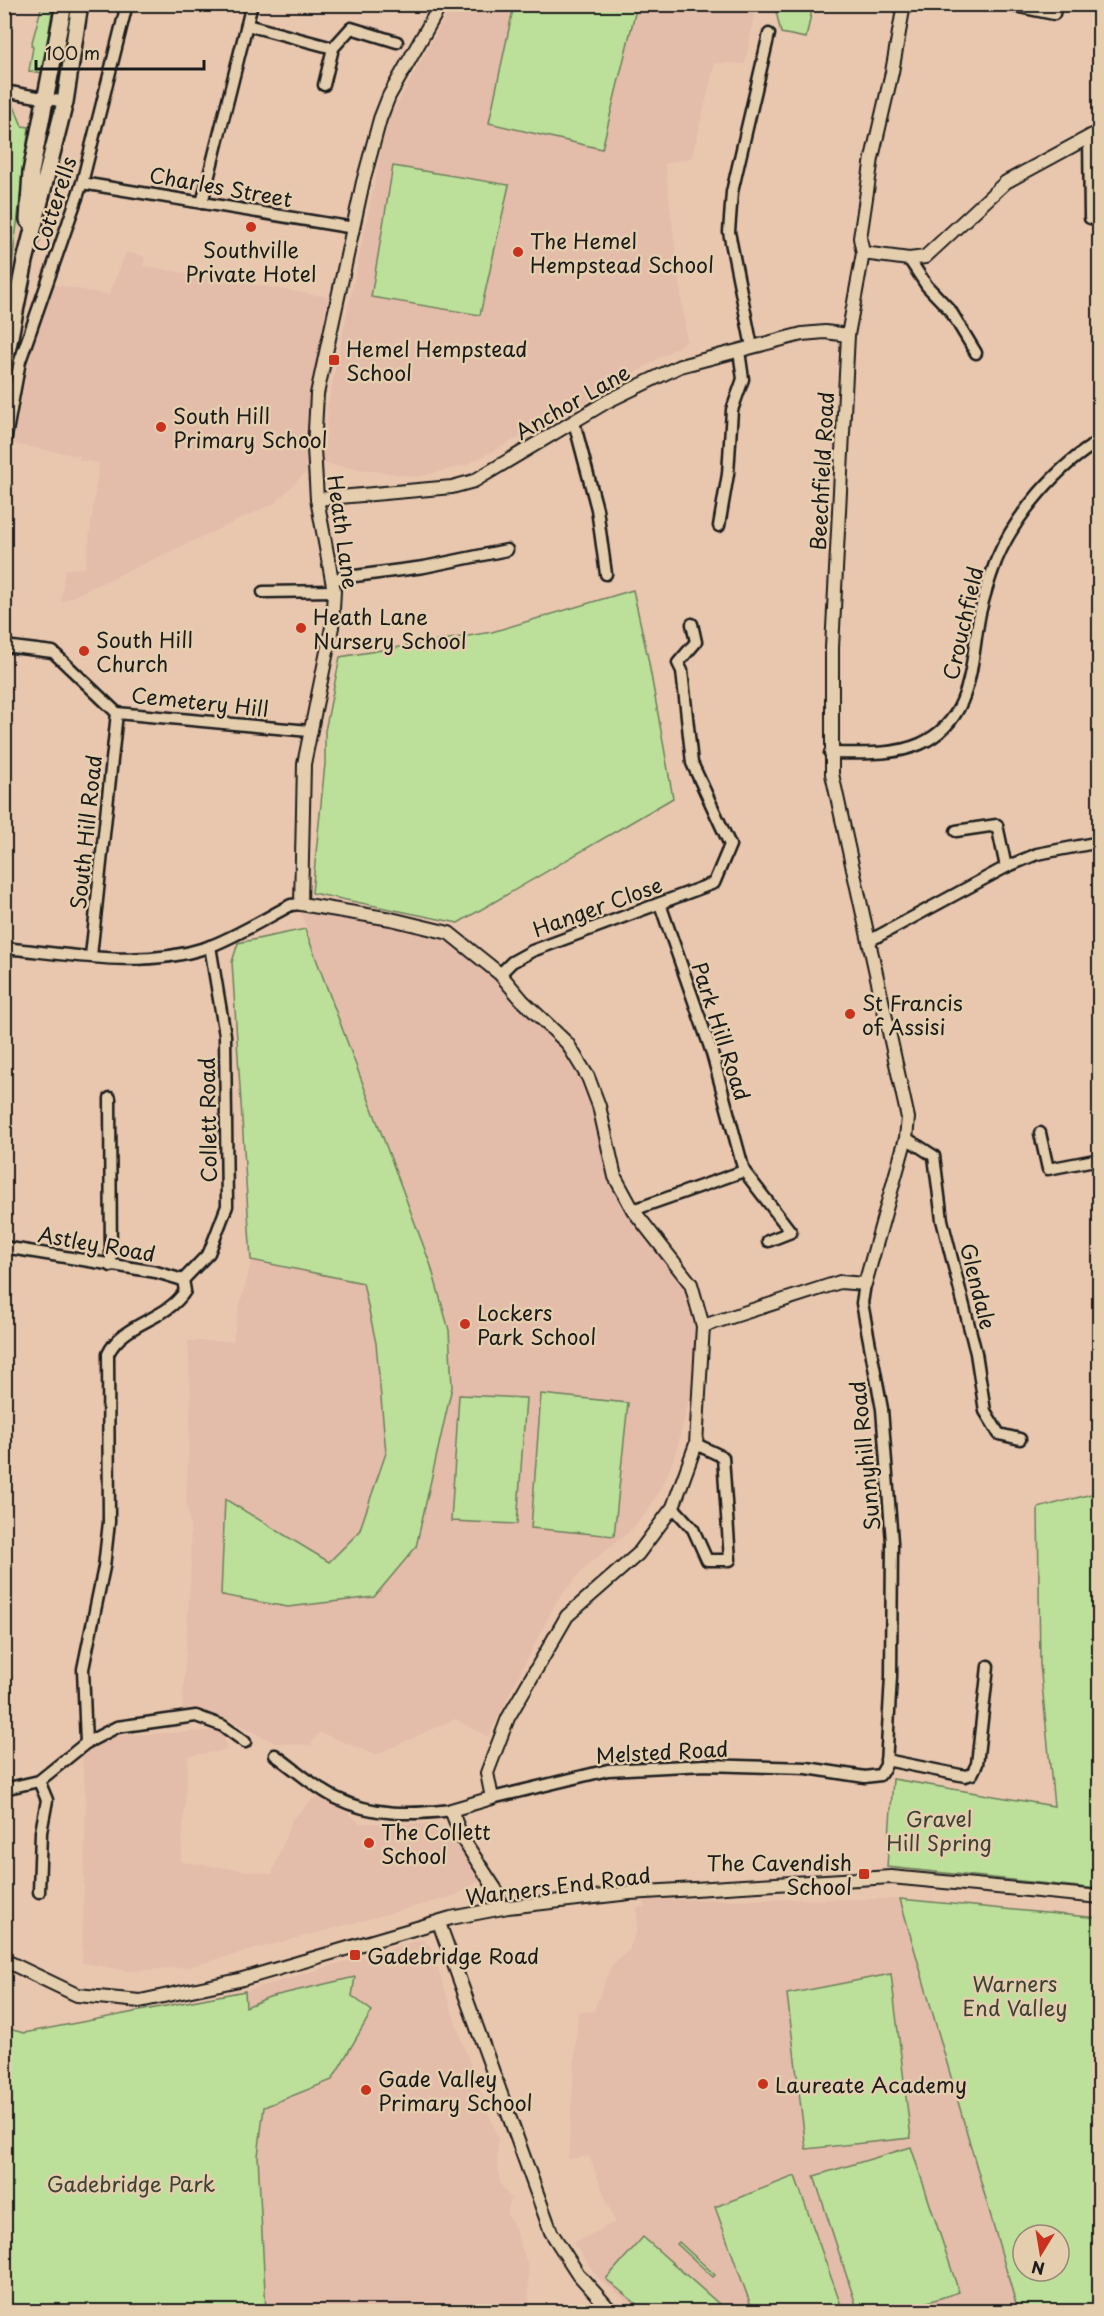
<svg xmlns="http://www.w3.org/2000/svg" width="1104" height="2316" font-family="'Playpen Sans',sans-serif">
	<rect width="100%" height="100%" fill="#e9c7af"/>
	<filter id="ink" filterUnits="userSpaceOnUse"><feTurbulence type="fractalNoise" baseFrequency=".0167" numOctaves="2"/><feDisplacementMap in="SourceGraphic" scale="12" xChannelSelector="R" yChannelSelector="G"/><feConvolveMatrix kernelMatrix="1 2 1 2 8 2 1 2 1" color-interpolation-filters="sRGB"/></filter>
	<g filter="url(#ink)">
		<!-- built -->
		<g fill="#e4bcaa">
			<path d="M5 4 18 5 5 39 4 5Z"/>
			<path d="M452 5H756L745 64 715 63 692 157 665 164 687 341 587 402 466 465 417 477 323 464 328 404 387 122Z"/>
			<path d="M126 252 145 257 143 266 328 297 307 418 308 470 275 503 61 602 65 569 85 568 99 463 79 460 80 456 13 444 31 350 50 284 109 295Z"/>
			<path d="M311 908 434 935 484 963 552 1037 587 1088 596 1118 608 1183 684 1286 690 1303 700 1357 676 1452 666 1478 648 1511 629 1532 585 1567 556 1602 488 1737 455 1719 375 1755 319 1732 311 1745 275 1743 223 1717 209 1714 178 1716 182 1713 191 1563 190 1524 186 1500 191 1401 188 1341H233L239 1307 260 1231 296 945 310 940 300 909Z"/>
			<path d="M222 1730 227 1750 188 1756 181 1862 272 1874 292 1819 315 1797 330 1799 360 1823 438 1824 484 1878 455 1896 188 1967 129 1971 82 1963 86 1798 81 1750 112 1736Z"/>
			<path d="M900 1899 1018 2311H640L599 2279 573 2243 615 2222 589 2156 568 2159 578 2012 594 2011 611 1966 629 1950 637 1929V1908L645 1906 644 1900Z"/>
			<path d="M422 1939 431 1947 462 2042 498 2138 497 2159 500 2184 511 2198 507 2214 515 2228 528 2266 529 2311H266L245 1991Z"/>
		</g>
		<!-- green -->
		<g fill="#bce09a" stroke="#6c7e5b" stroke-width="1.5" fill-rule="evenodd">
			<path d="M42 5H53L43 73 29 71 33 47 31 46Z"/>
			<path d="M514 5H637L602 149 489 123Z"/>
			<path d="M780 5H813L806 38 781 33 776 11Z"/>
			<path d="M5 104 14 106 22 126 29 127 12 264 4 263V202L8 174 5 172Z"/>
			<path d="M393 166 509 185 480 315 371 297Z"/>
			<path d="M633 590 648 658 673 798 458 923 312 893 325 764V731L340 657 492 632Z"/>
			<path d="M305 929 431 1266 449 1330 452 1387 416 1547 374 1597 288 1607 221 1595 225 1499 329 1562 359 1532 386 1453 376 1343 363 1283 251 1260 232 962 238 943Z"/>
			<path d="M541 1394 628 1403 614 1536 531 1528Z"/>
			<path d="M459 1395 526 1398 517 1524 451 1521Z"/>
			<path d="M1099 1492V1889L887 1867 893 1779 1054 1806 1040 1664 1038 1508Z"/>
			<path d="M900 1899 1099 1918V2311H1018ZM1023 2235H1059V2271H1023Z"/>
			<path d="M891 1974 911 2138 806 2149 787 1994Z"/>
			<path d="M355 1977 352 1996 372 2011 332 2080 264 2107 258 2156 266 2311H5V2028L24 2033 245 1991 246 2007 269 1997Z"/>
			<path d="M911 2147 959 2292 900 2311H858L814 2176Z"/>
			<path d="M795 2176 843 2311H753L715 2207Z"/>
			<path d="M643 2237 727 2311H645L606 2279Z"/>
			<path d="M679 2242 715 2275 713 2277 677 2244Z"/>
		</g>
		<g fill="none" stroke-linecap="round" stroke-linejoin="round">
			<!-- minor casing -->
			<g stroke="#1c1c1c" stroke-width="15">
				<g id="minor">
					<path d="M1005 4 1054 14 1056 4"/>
					<path d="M247 25 333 48 351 28 397 42"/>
					<path d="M324 85 333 48"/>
					<path d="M4 91 65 102"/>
					<path d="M1089 136 1090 218 1100 220"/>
					<path d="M82 183 354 228"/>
					<path d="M202 203 252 4"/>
					<path d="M909 259 927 286 950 310 976 353"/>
					<path d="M752 347 729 232 732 192 769 34"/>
					<path d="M574 422 597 509 606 574"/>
					<path d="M1092 445 1100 456"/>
					<path d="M4 448 20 361 82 183 127 4"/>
					<path d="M719 526 728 474 732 410 743 379 739 351"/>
					<path d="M332 579 424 567 507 550"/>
					<path d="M263 592 334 591"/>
					<path d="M4 646 53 652 117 713 309 731"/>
					<path d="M830 753C860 753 892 756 920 744 975 719 970 662 980 613 984 596 990 577 996 561 1015 515 1058 465 1100 441"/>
					<path d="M956 831 997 825 1006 867"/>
					<path d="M660 904 712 1053 744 1171 791 1232 768 1241"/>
					<path d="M869 941 1006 867 1037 854 1100 842"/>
					<path d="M4 948C70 954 141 969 205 948 230 940 266 918 291 905L301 904"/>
					<path d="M91 956 117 713"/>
					<path d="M500 974 512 962 532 951 714 883 730 845 692 763 682 671 678 663 696 642 692 624"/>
					<path d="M110 1098 111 1266"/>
					<path d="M1040 1133 1048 1169 1100 1159"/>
					<path d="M906 1138 934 1156 942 1220 976 1353 985 1411 999 1434 1020 1439"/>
					<path d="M633 1210 744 1171"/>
					<path d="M4 1247 156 1272 183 1280"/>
					<path d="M183 1280 209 1253 227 1206 225 1035 210 946"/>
					<path d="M1100 1305V1352"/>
					<path d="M673 1507 693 1529 707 1560H730L723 1457 696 1444"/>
					<path d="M86 1743 83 1669 104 1567 109 1522 108 1354C123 1322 166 1321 185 1291L183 1280"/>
					<path d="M275 1755C295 1769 315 1788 336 1798 372 1816 412 1815 451 1810"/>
					<path d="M886 1760 965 1776 972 1774 977 1764 988 1666"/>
					<path d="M39 1781 47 1800 41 1832 39 1892"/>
					<path d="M4 1789 39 1781 86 1743 117 1727 196 1716 223 1726 245 1742"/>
					<path d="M492 1798 608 1770 705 1765 807 1768 865 1777 880 1775 886 1765 891 1676 892 1542 882 1409 862 1303 865 1284"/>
				</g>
			</g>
			<!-- tertiary casing -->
			<g stroke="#1c1c1c" stroke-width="16">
				<g id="tertiary">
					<path d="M441 4 389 96 380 119 363 182 317 394 314 448 317 499 334 591 332 627 304 764 301 904 391 919 449 933 500 974 522 1000 567 1043 588 1077 599 1106 615 1177 633 1210 691 1284 703 1326 696 1444 673 1507 638 1554 567 1616 508 1718 487 1773 492 1798 451 1810 462 1838 496 1890 501 1908"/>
					<path d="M863 253 909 259 925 257 1006 182 1100 131"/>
					<path d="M317 499 452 487 474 481 608 401 680 366 802 334 825 332 848 335"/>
					<path d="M703 1326 840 1282 865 1284 906 1138 908 1118 832 774V648L848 335 863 253 860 238 872 158 892 72 904 4"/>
					<path d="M439 1923 551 2232 578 2274 612 2312"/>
					<path d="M4 1960 77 1995 140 2001 239 1980 451 1918 508 1907 630 1893 891 1877 1100 1897"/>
				</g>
			</g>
			<!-- primary casing -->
			<g stroke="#1c1c1c" stroke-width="20">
				<g id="primary">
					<path d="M28 220 31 172 64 4"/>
					<path d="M4 367 25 261 65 102 80 4"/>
				</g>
			</g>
			<!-- minor -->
			<use href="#minor" stroke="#e5ceae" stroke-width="10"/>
			<!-- tertiary -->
			<use href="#tertiary" stroke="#e5ceae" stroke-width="12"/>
			<!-- primary -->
			<use href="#primary" stroke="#e5ceae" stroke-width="15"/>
		</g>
	</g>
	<!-- markers -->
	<g fill="#c8321e" stroke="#e5ceae" stroke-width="2">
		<circle cx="251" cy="227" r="6"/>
		<circle cx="518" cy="252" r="6"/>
		<rect x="328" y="354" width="12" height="12" rx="3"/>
		<circle cx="161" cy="427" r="6"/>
		<circle cx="301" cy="628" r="6"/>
		<circle cx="84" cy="651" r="6"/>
		<circle cx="850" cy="1014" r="6"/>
		<circle cx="465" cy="1324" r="6"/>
		<circle cx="369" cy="1843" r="6"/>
		<rect x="858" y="1868" width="12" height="12" rx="3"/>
		<rect x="349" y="1949" width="12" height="12" rx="3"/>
		<circle cx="763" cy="2084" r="6"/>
		<circle cx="366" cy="2090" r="6"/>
	</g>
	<g text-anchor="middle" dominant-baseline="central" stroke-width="5" stroke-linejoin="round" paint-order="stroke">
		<!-- street labels -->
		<g font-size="21" fill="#1c1c1c" stroke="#e5ceae">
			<text transform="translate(221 186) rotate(10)">Charles Street</text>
			<text transform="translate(53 204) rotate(-72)">Cotterells</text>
			<text transform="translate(572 401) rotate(-30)">Anchor Lane</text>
			<text transform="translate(821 471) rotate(-87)">Beechfield Road</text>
			<text transform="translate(344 532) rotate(82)">Heath Lane</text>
			<text transform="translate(962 623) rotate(-77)">Crouchfield</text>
			<text transform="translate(200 701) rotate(6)">Cemetery Hill</text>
			<text transform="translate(85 832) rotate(-84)">South Hill Road</text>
			<text transform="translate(597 906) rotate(-20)">Hanger Close</text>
			<text transform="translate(722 1031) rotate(72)">Park Hill Road</text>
			<text transform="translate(207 1120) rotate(-91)">Collett Road</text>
			<text transform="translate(97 1243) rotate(10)">Astley Road</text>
			<text transform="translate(979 1286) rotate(76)">Glendale</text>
			<text transform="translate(864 1456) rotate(-96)">Sunnyhill Road</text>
			<text transform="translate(662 1751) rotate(-3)">Melsted Road</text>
			<text transform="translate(558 1885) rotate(-7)">Warners End Road</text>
		</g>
		<!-- poi labels -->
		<g font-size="21" fill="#1c1c1c" stroke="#e5ceae" text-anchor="start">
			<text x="530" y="240">The Hemel<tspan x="530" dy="24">Hempstead School</tspan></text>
			<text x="251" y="249" text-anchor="middle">Southville<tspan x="251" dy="24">Private Hotel</tspan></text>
			<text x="346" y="348">Hemel Hempstead<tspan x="346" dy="24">School</tspan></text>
			<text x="173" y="415">South Hill<tspan x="173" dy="24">Primary School</tspan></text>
			<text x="313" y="616">Heath Lane<tspan x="313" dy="24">Nursery School</tspan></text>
			<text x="96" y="639">South Hill<tspan x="96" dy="24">Church</tspan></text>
			<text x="862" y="1002">St Francis<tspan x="862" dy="24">of Assisi</tspan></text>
			<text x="477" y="1312">Lockers<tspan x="477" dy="24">Park School</tspan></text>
			<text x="381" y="1831">The Collett<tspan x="381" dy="24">School</tspan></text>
			<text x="852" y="1862" text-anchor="end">The Cavendish<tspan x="852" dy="24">School</tspan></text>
			<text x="367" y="1955">Gadebridge Road</text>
			<text x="378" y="2078">Gade Valley<tspan x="378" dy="24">Primary School</tspan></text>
			<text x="775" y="2084">Laureate Academy</text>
		</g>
		<!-- park labels -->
		<g font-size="21" fill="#3c4335" stroke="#e5ceae">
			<text x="939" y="1818">Gravel<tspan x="939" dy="24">Hill Spring</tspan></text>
			<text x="1015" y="1983">Warners<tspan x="1015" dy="24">End Valley</tspan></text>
			<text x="131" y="2183">Gadebridge Park</text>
		</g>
	</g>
	<!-- margin -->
	<rect width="1104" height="2316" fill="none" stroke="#e5ceae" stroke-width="24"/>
	<rect x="12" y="12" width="1080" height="2292" fill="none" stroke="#1c1c1c" stroke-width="2" filter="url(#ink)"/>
	<!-- north arrow -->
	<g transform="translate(1041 2253) rotate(191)"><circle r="28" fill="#e5ceae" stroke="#958774" stroke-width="1.5"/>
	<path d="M0-4.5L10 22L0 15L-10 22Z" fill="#c8321e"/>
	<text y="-9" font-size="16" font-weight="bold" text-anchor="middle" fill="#1c1c1c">N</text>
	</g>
	<!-- scale -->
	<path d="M36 60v9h168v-9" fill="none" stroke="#1c1c1c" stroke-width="3"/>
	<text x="45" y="60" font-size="18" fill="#1c1c1c" stroke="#e5ceae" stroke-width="4.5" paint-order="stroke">100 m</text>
</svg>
